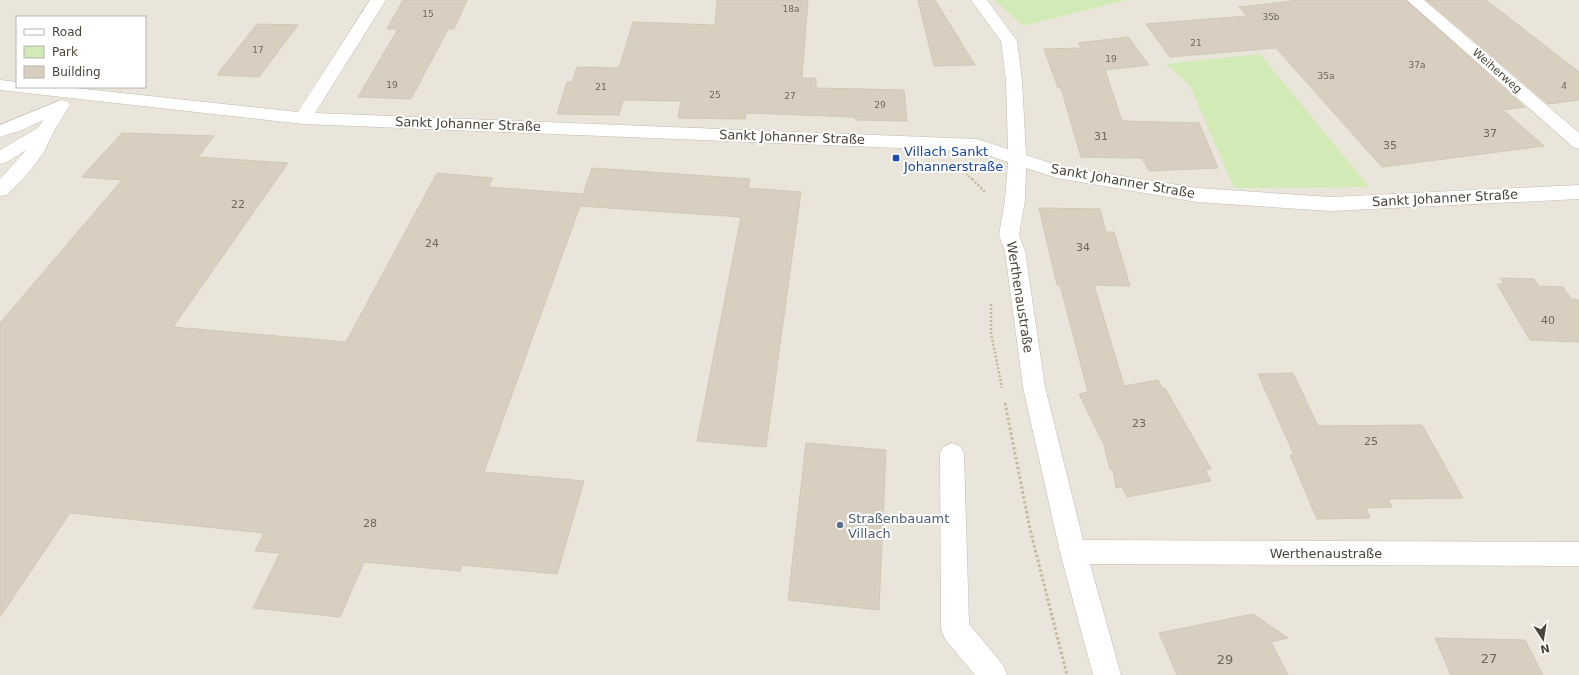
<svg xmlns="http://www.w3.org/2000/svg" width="1579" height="675" font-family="'DejaVu Sans',sans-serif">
	<rect width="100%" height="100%" fill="#f6f3ec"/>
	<!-- residential -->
	<path fill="#eae5da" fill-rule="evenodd" d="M0 0H994L1023 26 1127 0H1579V675H0ZM17 17H145V87H17Z"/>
	<!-- green -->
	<g fill="#d2eab5">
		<path d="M994 0H1127L1023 26Z"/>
		<path d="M1260 54 1369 187 1234 188 1190 86 1166 64Z"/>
	</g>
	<!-- building -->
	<g fill="#d8cfc1" stroke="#d3c7b4">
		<path d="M403 0H467L454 29H448L411 99 358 97 398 29H387Z"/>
		<path d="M717 0H808L802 78H816V88L904 90 907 121 856 120 855 117 746 113 745 119 678 118 681 101 623 100 619 115 557 114 567 82H572L577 67 619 68 633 22 715 25Z"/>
		<path d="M918 0H935L975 65 934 66Z"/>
		<path d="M1300 0H1406L1525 107 1503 110 1544 146 1382 167 1276 48 1170 57 1146 24 1247 16 1239 7Z"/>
		<path d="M1426 0H1486L1579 72V100L1548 104Z"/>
		<path d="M257 24 298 25 259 77 217 75Z"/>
		<path d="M1128 37 1149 65 1105 70 1122 121 1199 123 1218 168 1149 171 1142 158 1081 157 1061 88H1058L1044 49 1082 48 1078 43Z"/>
		<path d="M122 133 214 136 198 157 288 163 173 327 346 342 437 173 493 178 488 187 583 194 592 168 750 179 748 188 801 192 766 447 697 441 741 217 580 206 484 472 584 481 557 574 462 565 460 571 364 562 340 617 253 608 280 553 255 551 264 533 70 513 0 617V323L122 180 82 177Z"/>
		<path d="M1039 208 1100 209 1106 232H1114L1130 286 1094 285 1124 386 1158 380 1162 388H1165L1211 469 1205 470 1211 481 1127 497 1122 487 1116 488 1113 469H1110L1104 445 1079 394 1088 392 1060 285H1057Z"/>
		<path d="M1500 278 1534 279 1539 286 1563 287 1571 299 1579 300V342L1530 340 1497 284H1504Z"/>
		<path d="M1293 373 1318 426 1422 425 1463 498 1388 499 1392 507 1366 508 1370 518 1317 519 1290 455H1294L1258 374Z"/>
		<path d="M806 443 886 450 879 610 788 600Z"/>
		<path d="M1253 614 1288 638 1271 642 1288 675H1177L1159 633Z"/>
		<path d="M1435 638 1525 640 1543 675H1451Z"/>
	</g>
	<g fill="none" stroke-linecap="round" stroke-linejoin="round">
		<!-- minor casing -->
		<g stroke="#c2bbae" stroke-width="1">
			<g id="minor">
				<path d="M370 0H386L315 113 977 139 1008 149 1006 80 1001 41 971 0H987L1017 41 1022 80 1026 155 1059 166 1197 188 1331 197 1579 185V199L1331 211 1197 202 1057 178 1026 168 1025 200 1019 235 1025 251 1045 387 1083 540 1579 542V566L1090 564 1121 675H1093L1060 552 1023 387 1005 251 999 235 1005 200 1008 162 975 151 303 124 0 90V80L17 82V87H66L298 112Z"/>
				<path d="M1407 0H1424L1579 133V149L1573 147Z"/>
				<path d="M61 100 67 101 70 105 54 131 44 152 30 171 7 195 0 196V179L26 150 7 162 0 164V150L39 127 43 120 22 130 0 137V125Z"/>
				<path d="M952 443 961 447 964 454 969 624 1003 665 1007 675H975L945 639 941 629 940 454 943 447Z"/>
			</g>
		</g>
		<!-- path-far2 -->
		<path stroke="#c4b79f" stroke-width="2" stroke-dasharray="1.5 1.5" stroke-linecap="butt" d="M962 170 973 180"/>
		<!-- path-far1 -->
		<g stroke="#c4b79f" stroke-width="2.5" stroke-dasharray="2 2" stroke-linecap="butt">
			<path d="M972 179 986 193"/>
			<path d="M991 304V333L1002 388"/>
		</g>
		<!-- path -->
		<path stroke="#c4b79f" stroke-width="3" stroke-dasharray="2.5 2.5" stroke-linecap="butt" d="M1005 403 1030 529 1067 675"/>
		<!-- minor -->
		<use href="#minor" fill="#fff" fill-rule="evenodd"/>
	</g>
	<!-- markers -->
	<rect fill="#1a4fb4" stroke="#fff" stroke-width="1.5" x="892" y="154" width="8" height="8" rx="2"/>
	<circle fill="#5c6f8a" stroke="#fff" stroke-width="1.5" cx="840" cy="525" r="4"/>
	<g text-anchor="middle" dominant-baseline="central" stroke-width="4" stroke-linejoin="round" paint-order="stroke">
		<!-- far-number labels -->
		<g font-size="9" fill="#6e675b">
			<text x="791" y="9">18a</text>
			<text x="428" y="14">15</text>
			<text x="1271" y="17">35b</text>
			<text x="1196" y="43">21</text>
			<text x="258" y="50">17</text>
			<text x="1111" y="59">19</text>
			<text x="1417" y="65">37a</text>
			<text x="1326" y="76">35a</text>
			<text x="392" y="85">19</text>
			<text x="1564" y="86">4</text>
			<text x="601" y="87">21</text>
			<text x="715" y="95">25</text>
			<text x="790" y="96">27</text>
			<text x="880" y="105">29</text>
		</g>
		<!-- far-street labels -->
		<g font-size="11" fill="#4b4439" stroke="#fff">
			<text transform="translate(1497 71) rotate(41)">Weiherweg</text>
		</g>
		<!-- number labels -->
		<g font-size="11" fill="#6e675b">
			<text x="1490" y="133">37</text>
			<text x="1101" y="136">31</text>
			<text x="1390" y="145">35</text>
			<text x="238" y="204">22</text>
			<text x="432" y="243">24</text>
			<text x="1083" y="247">34</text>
			<text x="1548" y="320">40</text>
			<text x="1139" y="423">23</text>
			<text x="1371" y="441">25</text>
			<text x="370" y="523">28</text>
		</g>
		<!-- street labels -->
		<g font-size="13" fill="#4b4439" stroke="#fff">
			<text transform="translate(468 124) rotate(2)">Sankt Johanner Straße</text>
			<text transform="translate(792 137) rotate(2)">Sankt Johanner Straße</text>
			<text transform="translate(1123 181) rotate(10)">Sankt Johanner Straße</text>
			<text transform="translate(1445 198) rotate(-3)">Sankt Johanner Straße</text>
			<text transform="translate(1020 297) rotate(81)">Werthenaustraße</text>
			<text x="1326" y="553">Werthenaustraße</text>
		</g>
		<!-- transit labels -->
		<g font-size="13" fill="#164399" stroke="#fff" text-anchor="start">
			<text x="904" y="151">Villach Sankt<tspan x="904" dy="15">Johannerstraße</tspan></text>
		</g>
		<!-- service labels -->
		<g font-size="13" fill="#4e5e75" stroke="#fff" text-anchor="start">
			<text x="848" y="518">Straßenbauamt<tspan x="848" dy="15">Villach</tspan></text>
		</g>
		<!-- near-number labels -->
		<g font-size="13" fill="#6e675b">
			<text x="1489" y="658">27</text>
			<text x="1225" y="659">29</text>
		</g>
	</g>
	<!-- legend -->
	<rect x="16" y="16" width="130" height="72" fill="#ffffff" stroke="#b7b4b0"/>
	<rect x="24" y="29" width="20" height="6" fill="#ffffff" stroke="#b7b4b0"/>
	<text x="52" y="36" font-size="12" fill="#4b4439">Road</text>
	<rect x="24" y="46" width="20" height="12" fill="#d2eab5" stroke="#b7b4b0"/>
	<text x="52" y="56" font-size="12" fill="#4b4439">Park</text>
	<rect x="24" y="66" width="20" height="12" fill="#d8cfc1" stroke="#b7b4b0"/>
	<text x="52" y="76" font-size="12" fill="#4b4439">Building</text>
	<!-- north arrow -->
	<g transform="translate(1543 639) rotate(168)" stroke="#ffffff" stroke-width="3" paint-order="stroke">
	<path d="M0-3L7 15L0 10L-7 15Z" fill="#4b4439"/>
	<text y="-6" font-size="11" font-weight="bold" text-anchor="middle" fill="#4b4439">N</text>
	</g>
</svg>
